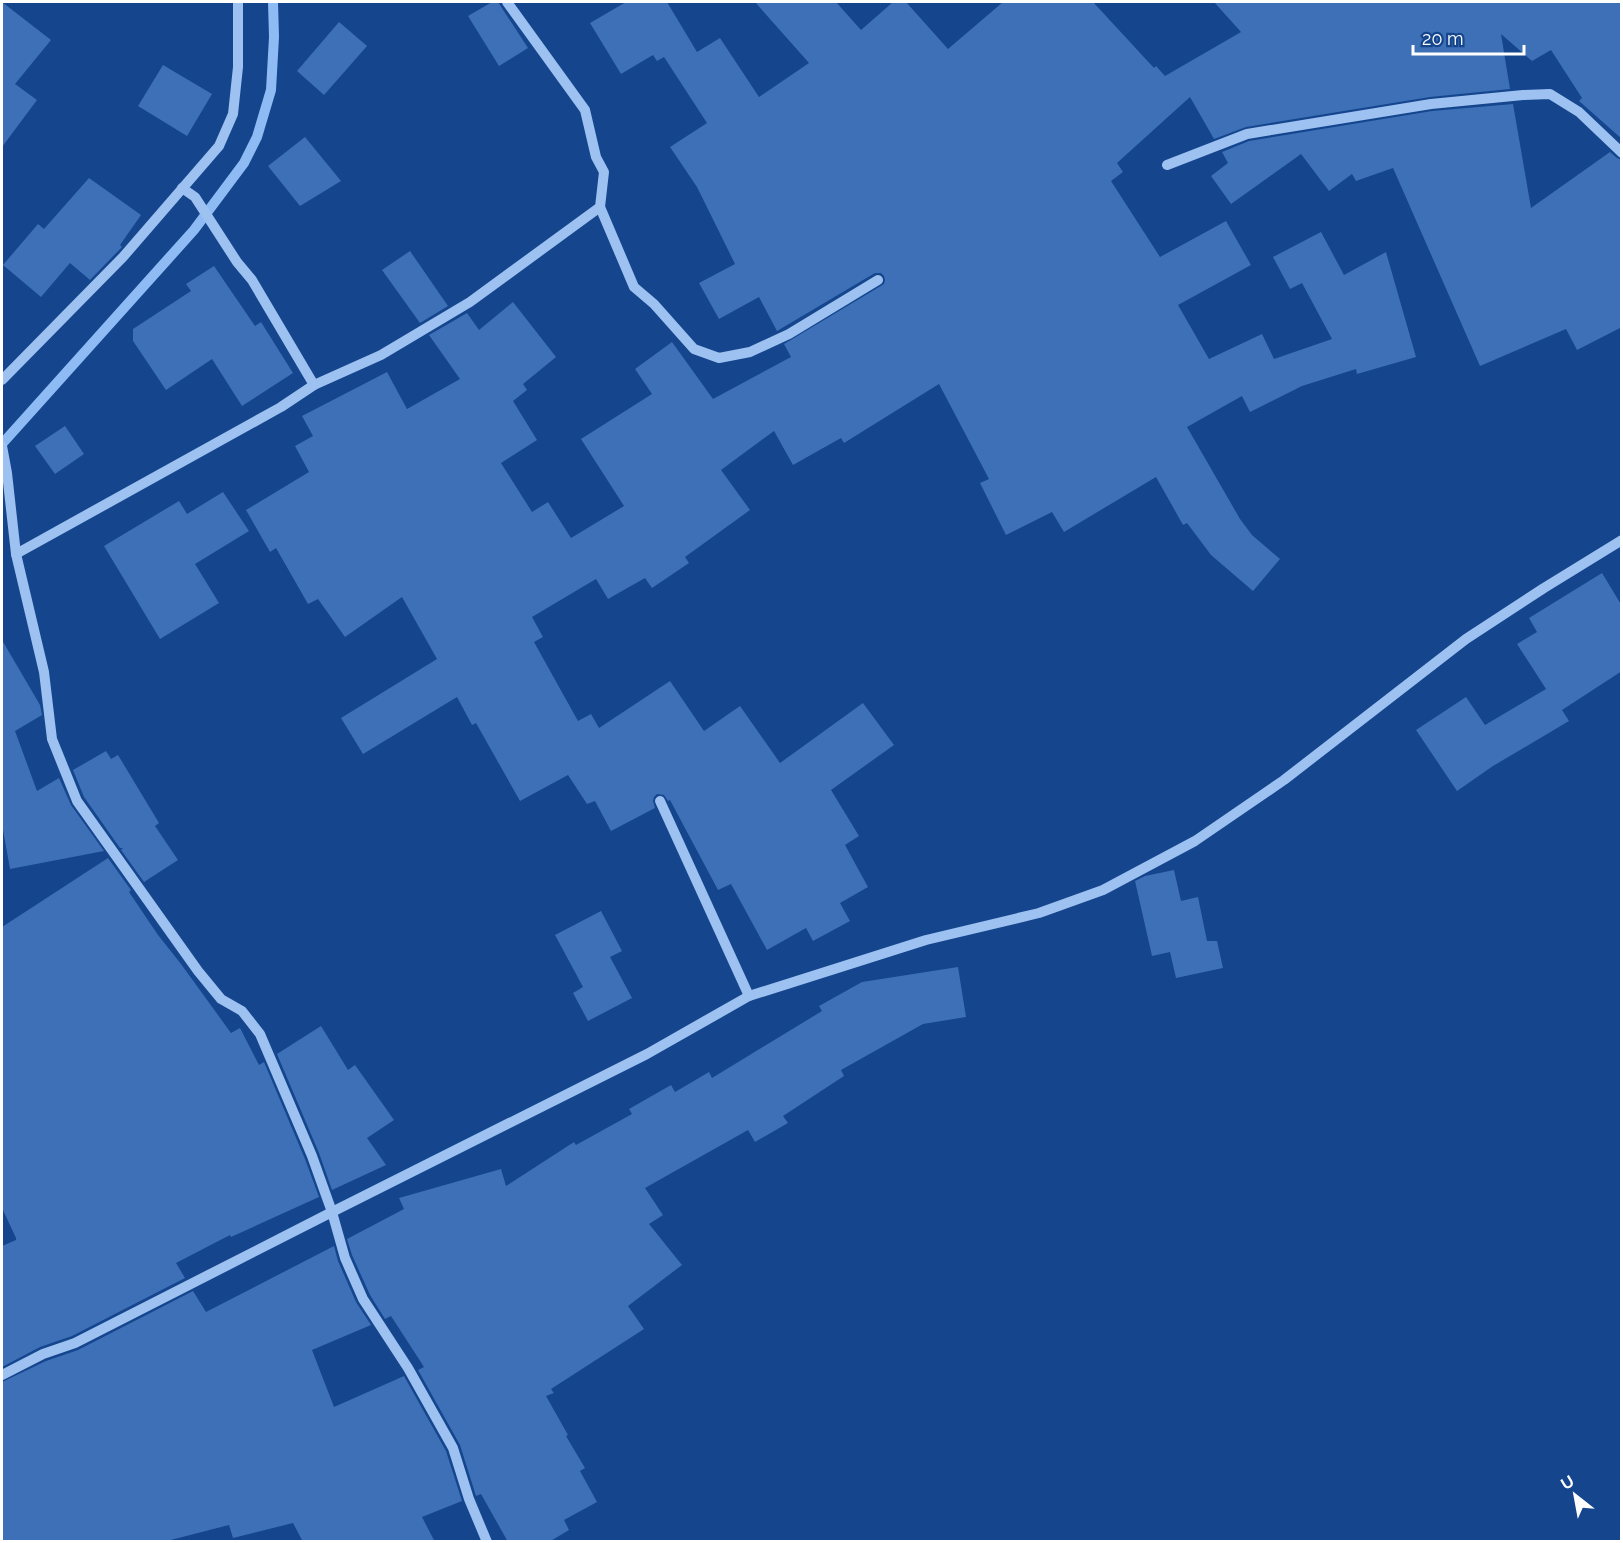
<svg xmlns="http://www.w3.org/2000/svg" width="1623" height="1543" font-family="Raleway,sans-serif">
	<rect width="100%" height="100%" fill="#14458d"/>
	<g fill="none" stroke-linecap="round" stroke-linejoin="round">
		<!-- stream -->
		<path stroke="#8fbbf4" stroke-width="10" d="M2 444 194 230 244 163 257 137 271 90 274 37 273 2"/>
	</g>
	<!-- building -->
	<g fill="#3d70b6">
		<path d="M2 2 51 40 15 84 37 100 2 147Z"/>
		<path d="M492 2H498L528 48 499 66 468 16Z"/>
		<path d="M626 2H667L697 52 720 38 759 97 809 63 755 2H836L861 30 893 2H906L948 49 1003 2H1093L1154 68 1156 66 1165 76 1241 32 1214 2H1622V139L1579 101 1582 98 1551 50 1532 61 1501 34 1510 89 1430 97 1246 127 1214 139 1190 97 1117 163 1123 172 1111 181 1160 257 1226 221 1251 265 1178 305 1209 359 1262 334 1274 359 1332 339 1302 283 1290 289 1273 257 1321 232 1344 275 1386 252 1416 357 1357 374 1356 369 1302 386 1250 412 1242 396 1187 427 1240 519 1252 535 1280 559 1253 591 1211 555 1187 523 1183 525 1156 477 1064 532 1052 512 1006 535 980 483 989 479 939 384 844 443 841 438 793 465 774 431 721 470 750 510 685 557 689 563 652 588 645 578 608 599 596 579 532 617 543 637 534 642 578 721 591 714 599 728 670 681 704 731 740 706 780 763 863 703 894 745 831 790 859 836 845 845 868 887 840 903 850 921 813 941 806 928 767 950 731 884 718 890 670 800 668 801 664 795 657 794 654 797 653 801 655 808 611 831 595 801 587 804 568 775 520 801 476 723 472 725 457 697 363 754 341 718 437 659 402 597 345 637 318 599 308 604 276 548 270 552 246 510 309 472 295 446 313 436 302 416 387 372 407 409 460 379 429 335 467 313 479 330 513 302 556 357 523 384 527 390 513 401 537 440 501 463 532 512 548 502 571 538 624 506 581 439 652 394 635 369 672 342 713 399 791 357 784 344 884 284 885 280 884 276 881 273H875L777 331 759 297 719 319 699 283 735 264 697 187 670 147 707 123 664 57 657 61 653 55 621 74 590 23Z"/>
		<path d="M339 22 367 46 324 95 297 71Z"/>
		<path d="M163 65 212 94 187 136 138 106Z"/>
		<path d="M1513 104 1531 208 1610 152 1617 158 1622 160V327L1577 350 1566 329 1480 366 1393 168 1356 181 1352 174 1329 191 1301 154 1231 204 1211 176 1228 163 1222 152 1249 141 1432 111Z"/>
		<path d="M305 137 341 181 300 206 268 166Z"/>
		<path d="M89 178 141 215 120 245 122 247 90 280 70 263 41 297 3 265 38 224 44 229Z"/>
		<path d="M410 251 448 306 420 323 382 270Z"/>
		<path d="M214 266 255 326 261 322 293 373 242 406 212 359 166 390 133 341V329L191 291 186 284Z"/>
		<path d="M65 426 84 454 55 474 35 446Z"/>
		<path d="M223 492 249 531 195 564 219 603 160 639 104 546 179 501 187 514Z"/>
		<path d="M1602 573 1622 606V671L1562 710 1569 721 1493 766 1457 791 1416 730 1466 697 1485 725 1546 689 1517 644 1537 632 1529 618Z"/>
		<path d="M2 640 40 705 42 715 15 731 37 791 59 778 71 805 104 851 10 869 2 824Z"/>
		<path d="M106 751 111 759 118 755 159 823 155 826 178 860 144 882 121 850 123 848H120L84 797 73 770Z"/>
		<path d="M108 858 131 890 129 892 158 935 181 964 231 1033 240 1028 259 1065 264 1062 305 1159 319 1197 231 1237 230 1235 176 1263 185 1278 72 1336 40 1347 2 1367V1246L16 1240V1238L2 1208V927Z"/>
		<path d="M1174 870 1181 901 1198 897 1207 941H1217L1223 968 1176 978 1170 952 1152 956 1135 881 1145 876Z"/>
		<path d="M601 911 622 951 610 957 632 998 588 1021 573 993 583 987 555 935Z"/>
		<path d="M958 967 966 1017 923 1024 841 1070 844 1076 783 1116 788 1123 755 1142 748 1130 645 1188 663 1215 649 1224 682 1265 628 1306 644 1329 551 1389 554 1393 546 1396 568 1435 566 1436 585 1468 580 1471 597 1502 564 1520 569 1530 549 1542H508L481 1494 476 1496 460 1445 418 1370 424 1367 391 1316 385 1319 370 1295 352 1255 347 1239 404 1209 399 1198 501 1169 506 1186 574 1142 576 1145 632 1114 629 1109 671 1085 675 1092 709 1072 712 1078 822 1011 819 1006 862 982Z"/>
		<path d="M321 1026 348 1070 355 1065 394 1120 367 1138 386 1165 332 1190 319 1153 277 1054Z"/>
		<path d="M334 1246 338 1261 356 1302 371 1325 312 1350 334 1407 404 1376 446 1451 462 1501 422 1517 435 1542H303L293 1523 233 1538 229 1525 163 1542H2V1382L46 1361 78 1350 193 1291 206 1312Z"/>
	</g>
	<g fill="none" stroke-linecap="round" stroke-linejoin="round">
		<!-- minor -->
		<g stroke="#9dc1f0" stroke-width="10">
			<path d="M1167 165 1247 134 1431 104 1523 95 1550 94 1579 112 1622 153"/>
			<path d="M182 188 195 197 237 262 252 280 314 385"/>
			<path d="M600 207 634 287 654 304 694 349 719 358 750 352 789 334 878 280"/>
			<path d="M2 380 123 257 219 146 233 114 238 67V2"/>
			<path d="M2 446 7 473 16 554 44 672 52 739 77 801 198 971 221 999 242 1011 260 1034 312 1156 332 1212 647 1054 749 996 926 940 1039 913 1103 890 1195 841 1284 780 1466 639 1544 588 1622 540"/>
			<path d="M16 554 281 407 314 385 381 355 470 302 600 207 604 172 596 157 585 110 507 2"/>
			<path d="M660 801 749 996"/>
			<path d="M2 1375 43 1354 75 1343 332 1212 345 1258 363 1299 408 1368 453 1448 469 1499 487 1542"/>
		</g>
	</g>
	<!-- border -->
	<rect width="1623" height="1543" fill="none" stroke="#ffffff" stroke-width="6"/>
	<!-- north arrow -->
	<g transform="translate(1575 1495) rotate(329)" stroke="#14458d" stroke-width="4.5" paint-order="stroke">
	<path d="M0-4.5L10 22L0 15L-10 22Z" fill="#ffffff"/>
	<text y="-9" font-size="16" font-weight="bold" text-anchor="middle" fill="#ffffff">U</text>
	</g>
	<!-- scale -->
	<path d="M1413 45v9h111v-9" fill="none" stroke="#ffffff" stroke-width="3"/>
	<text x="1422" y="45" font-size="18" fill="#ffffff" stroke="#14458d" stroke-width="4.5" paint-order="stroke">20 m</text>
</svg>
